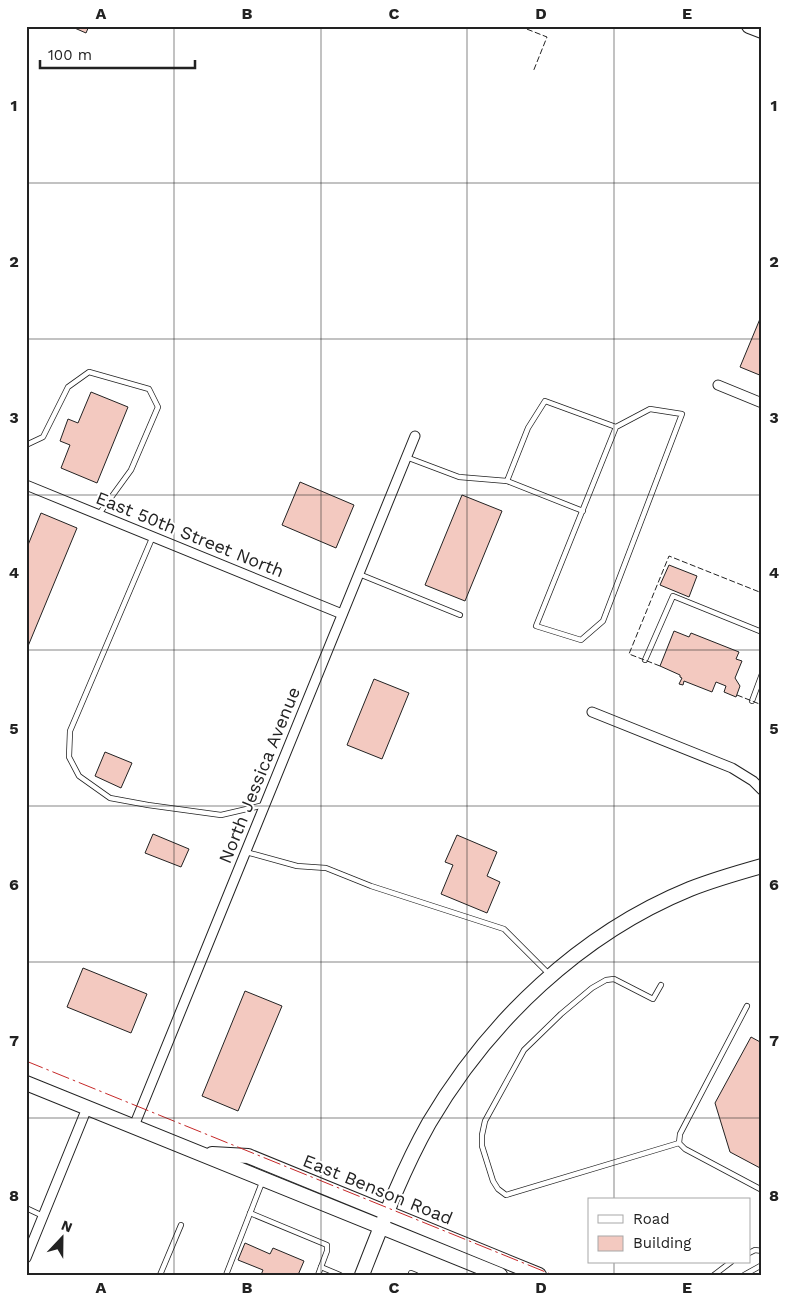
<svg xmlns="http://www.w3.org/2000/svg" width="788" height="1301" font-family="'Work Sans',sans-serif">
	<rect width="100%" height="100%" fill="#fff"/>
	<!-- building -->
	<g fill="#f3c9c0" stroke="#222">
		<path d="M70 26H89L86 33Z"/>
		<path d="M762 314V376L740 367Z"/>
		<path d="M91 392 128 407 97 483 61 468 70 445 60 441 68 419 78 423Z"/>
		<path d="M300 482 354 505 336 548 282 525Z"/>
		<path d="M462 495 502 511 465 601 425 585Z"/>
		<path d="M41 513 77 528 26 651V550Z"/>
		<path d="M669 565 697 576 689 597 660 585Z"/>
		<path d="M674 631 689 637 691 633 739 652 736 659 742 661 735 678 740 686 736 697 724 692 726 686 716 682 712 692 684 681 683 685 679 684 682 678 680 677V675L660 666Z"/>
		<path d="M374 679 409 693 382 759 347 745Z"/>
		<path d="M105 752 132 763 121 788 95 776Z"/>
		<path d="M153 834 189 849 181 867 145 853Z"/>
		<path d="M457 835 497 852 487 876 500 882 487 913 441 894 453 865 445 862Z"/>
		<path d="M83 968 147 994 131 1033 67 1007Z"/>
		<path d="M245 991 282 1006 238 1111 202 1096Z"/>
		<path d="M751 1037 762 1043V1169L730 1152 715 1103Z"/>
		<path d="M245 1243 270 1254 273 1248 304 1261 298 1275H261L263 1270 238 1260Z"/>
	</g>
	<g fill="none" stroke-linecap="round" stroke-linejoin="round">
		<!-- lane casing -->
		<g stroke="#222" stroke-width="6">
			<g id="lane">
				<path d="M26 445 43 437 68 387 89 372 149 389 158 407 131 470 99 514"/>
				<path d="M406 457 459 477 507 481 528 428 545 401 616 427 536 626 581 640 603 621 682 414 650 409 616 427"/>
				<path d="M507 481 583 511"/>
				<path d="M153 536 70 731 69 757 79 776 110 798 148 805 221 815 264 805"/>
				<path d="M359 574 460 615"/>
				<path d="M645 660 673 596 762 632"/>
				<path d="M752 701 762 674"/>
				<path d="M246 852 297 866 326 868 371 886 504 929 550 975"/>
				<path d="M661 985 653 999 614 979 606 980 592 988 561 1014 524 1050 485 1121 482 1135V1146L493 1181 498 1189 506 1195 679 1143"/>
				<path d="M747 1006 680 1134 679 1143 685 1149 762 1190"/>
				<path d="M26 1208 43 1216"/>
				<path d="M250 1213 327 1245V1251L318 1275"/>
				<path d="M749 1253 755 1250 762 1251"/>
				<path d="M321 1267 340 1275"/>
				<path d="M411 1273 416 1275"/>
				<path d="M160 1275 181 1225"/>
				<path d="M226 1275 263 1180"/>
				<path d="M714 1275 731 1262"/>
				<path d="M744 1275 762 1265"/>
			</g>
		</g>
		<!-- street casing -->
		<g stroke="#222" stroke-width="11">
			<g id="street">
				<path d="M718 385 762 403"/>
				<path d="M26 485 342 614"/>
				<path d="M592 712 732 768 753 781 762 790"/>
				<path d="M134 1126 415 436"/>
				<path d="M26 1258 87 1108"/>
			</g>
		</g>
		<!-- secondary casing -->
		<g stroke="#222" stroke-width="16">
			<g id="secondary">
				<path d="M749 26 762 31"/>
				<path d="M26 1083 500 1275"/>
				<path d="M212 1154 248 1156 539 1275"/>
				<path d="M362 1275C382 1224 402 1171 429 1123 489 1021 580 934 690 889 713 880 737 873 762 866"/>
			</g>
		</g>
		<!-- lane -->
		<use href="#lane" stroke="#fff" stroke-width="4.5"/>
		<!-- street -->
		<use href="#street" stroke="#fff" stroke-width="9"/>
		<!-- secondary -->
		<use href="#secondary" stroke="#fff" stroke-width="14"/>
		<!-- fence -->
		<g stroke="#222" stroke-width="1" stroke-dasharray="6 2.5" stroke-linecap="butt">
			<path d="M519 26 547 37 533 72"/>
			<path d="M660 666 629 654 669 556 762 593"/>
			<path d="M737 695 762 705"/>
		</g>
		<!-- power -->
		<path stroke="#c62828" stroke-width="1" stroke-dasharray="18 4 2.5 4" stroke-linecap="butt" d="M26 1061 553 1275"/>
	</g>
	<!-- grid -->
	<path fill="none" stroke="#222" stroke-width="1" stroke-opacity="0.55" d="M174 26V1275M321 26V1275M467 26V1275M614 26V1200M26 183H762M26 339H762M26 495H762M26 650H762M26 806H762M26 962H762M26 1118H762M614 1262V1275"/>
	<g text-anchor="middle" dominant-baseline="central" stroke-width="4" stroke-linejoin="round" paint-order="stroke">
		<!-- street labels -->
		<g font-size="18" fill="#222" stroke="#fff">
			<text transform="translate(190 534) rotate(22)">East 50th Street North</text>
			<text transform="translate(259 775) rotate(-68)">North Jessica Avenue</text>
			<text transform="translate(378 1189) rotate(22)">East Benson Road</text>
		</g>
	</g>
	<!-- border -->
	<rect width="788" height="1301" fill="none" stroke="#ffffff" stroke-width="55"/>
	<!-- legend -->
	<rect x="588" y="1198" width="162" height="65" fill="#ffffff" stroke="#a7a7a7"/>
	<rect x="598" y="1215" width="25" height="8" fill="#ffffff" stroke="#a7a7a7"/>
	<text x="633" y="1224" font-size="15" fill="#222222">Road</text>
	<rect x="598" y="1236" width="25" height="15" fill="#f3c9c0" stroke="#a7a7a7"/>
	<text x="633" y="1248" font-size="15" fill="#222222">Building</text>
	<!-- north arrow -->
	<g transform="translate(62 1238) rotate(22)" stroke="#ffffff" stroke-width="4" paint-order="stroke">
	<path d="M0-4L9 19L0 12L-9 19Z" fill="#222222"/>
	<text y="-8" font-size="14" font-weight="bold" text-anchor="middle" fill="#222222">N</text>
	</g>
	<!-- scale -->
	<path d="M40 60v8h155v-8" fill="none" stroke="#222222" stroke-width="2.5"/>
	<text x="48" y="60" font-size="15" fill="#222222" stroke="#ffffff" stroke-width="4" paint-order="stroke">100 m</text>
	<rect x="28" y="28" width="732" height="1246" fill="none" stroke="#222" stroke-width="2"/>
	<g font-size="16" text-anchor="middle" font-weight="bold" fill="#222">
		<text x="101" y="19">A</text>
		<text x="247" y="19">B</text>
		<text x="394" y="19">C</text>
		<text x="541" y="19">D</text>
		<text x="687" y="19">E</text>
		<text x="14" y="111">1</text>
		<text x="774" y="111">1</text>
		<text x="14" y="267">2</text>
		<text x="774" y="267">2</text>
		<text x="14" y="423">3</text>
		<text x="774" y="423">3</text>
		<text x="14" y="578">4</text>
		<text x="774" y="578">4</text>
		<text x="14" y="734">5</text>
		<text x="774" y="734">5</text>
		<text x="14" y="890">6</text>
		<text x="774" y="890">6</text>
		<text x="14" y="1046">7</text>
		<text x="774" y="1046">7</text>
		<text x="14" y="1201">8</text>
		<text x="774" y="1201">8</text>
		<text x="101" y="1293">A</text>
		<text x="247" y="1293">B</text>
		<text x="394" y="1293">C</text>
		<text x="541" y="1293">D</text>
		<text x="687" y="1293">E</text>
	</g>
</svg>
